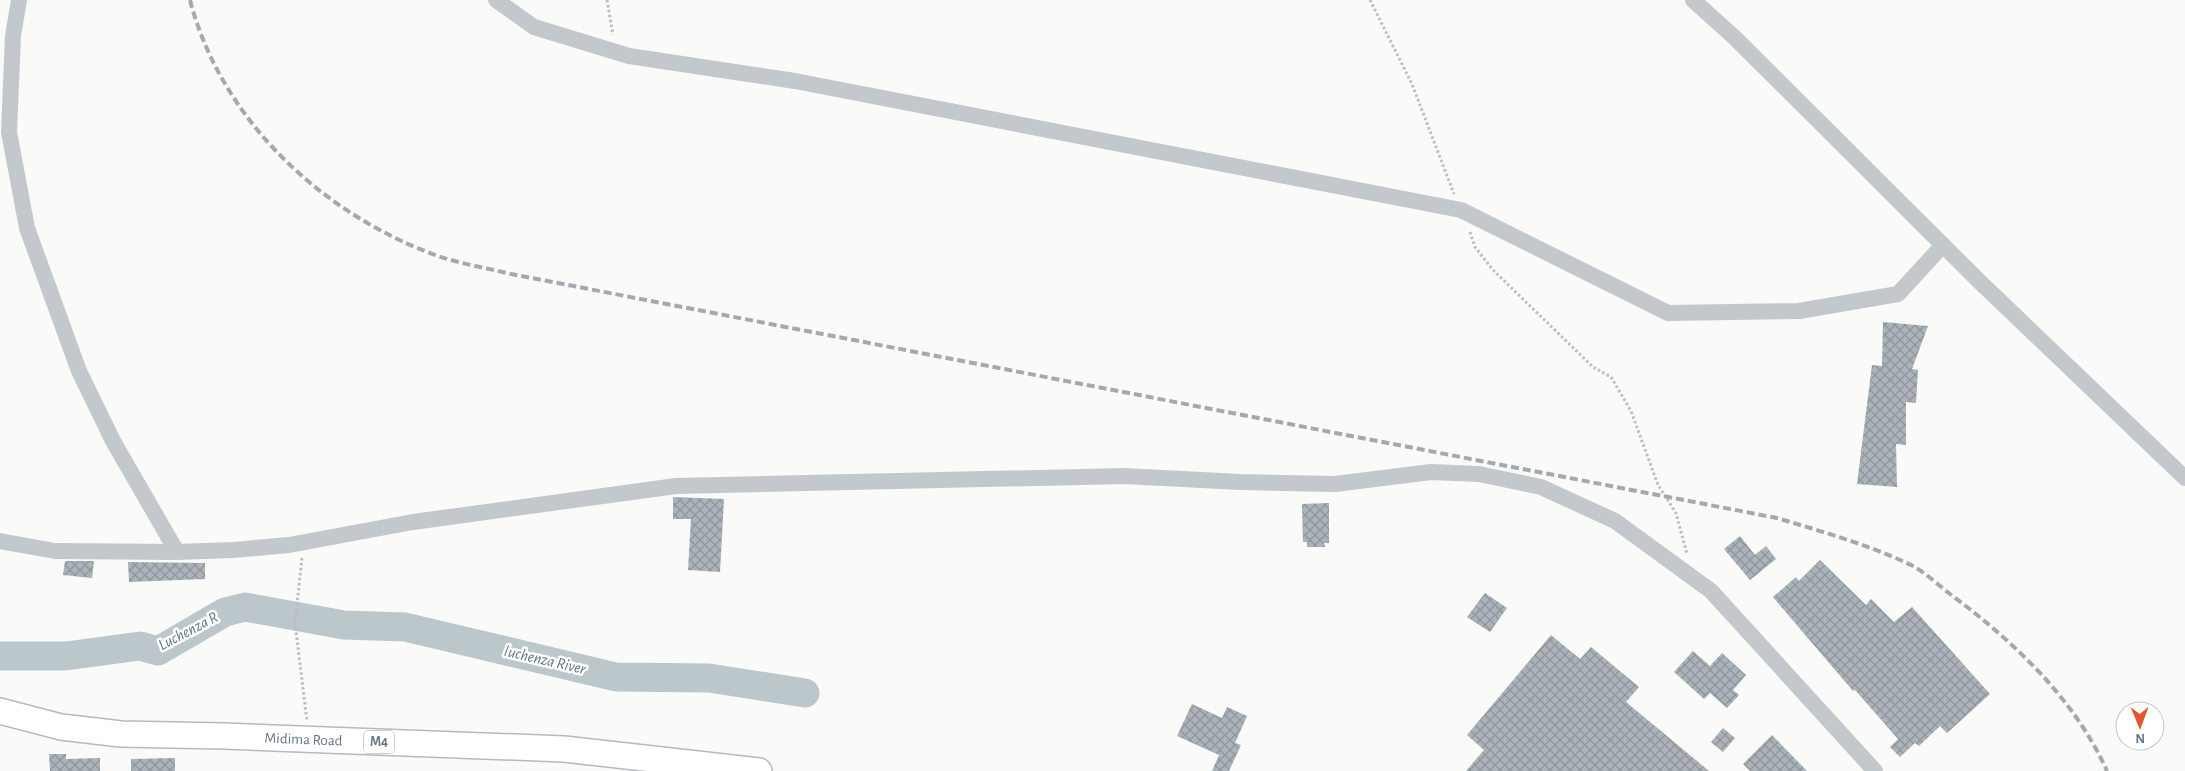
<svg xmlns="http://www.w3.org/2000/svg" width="2185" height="771" font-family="'Alegreya Sans',sans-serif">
	<defs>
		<pattern id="building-cross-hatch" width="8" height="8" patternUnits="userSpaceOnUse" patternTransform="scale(1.25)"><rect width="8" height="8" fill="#aab3b9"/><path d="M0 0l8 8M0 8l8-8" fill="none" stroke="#8e969c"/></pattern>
	</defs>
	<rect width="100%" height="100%" fill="#fafaf8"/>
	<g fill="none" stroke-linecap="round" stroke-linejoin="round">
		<!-- river -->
		<path stroke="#bbc7cb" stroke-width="29" d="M0 656H66L140 646 158 651 225 612 245 607 344 625 405 627 616 677 709 678 805 693"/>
	</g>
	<!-- building -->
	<g fill="url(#building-cross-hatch)">
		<path d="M1883 322 1928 326 1912 369 1918 370 1916 403 1906 402V445L1896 444 1897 487 1857 484 1872 365 1882 366Z"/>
		<path d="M673 497 724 499 720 572 688 570 691 519H673Z"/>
		<path d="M1329 503V543H1324L1325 547H1307V542H1303L1302 504Z"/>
		<path d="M1740 536 1755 555 1766 546 1776 559 1750 580 1724 549Z"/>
		<path d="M1820 560 1866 605 1871 599 1894 622 1912 607 1990 694 1947 733 1940 726 1919 746 1915 743 1900 757 1890 747 1898 739 1855 690 1853 691 1773 597 1796 577 1799 581Z"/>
		<path d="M65 561H94L92 578 63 575Z"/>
		<path d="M128 562 205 563V579L129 582Z"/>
		<path d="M1485 593 1507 608 1490 632 1467 617Z"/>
		<path d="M1551 635 1580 659 1591 647 1639 687 1626 702 1709 771H1466L1484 750 1467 735Z"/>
		<path d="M1693 651 1710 666 1722 653 1746 675 1733 690 1739 695 1727 708 1710 693 1704 699 1674 672Z"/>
		<path d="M1192 704 1222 718 1227 707 1247 716 1235 743 1241 745 1229 771H1212L1219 755 1177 736Z"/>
		<path d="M1723 728 1735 738 1723 752 1711 742Z"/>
		<path d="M1772 735 1807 771H1750L1743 764Z"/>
		<path d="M49 754H66V759L100 758V771H50Z"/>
		<path d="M175 758V771H131V759Z"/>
	</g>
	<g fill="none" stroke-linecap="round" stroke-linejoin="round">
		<!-- primary casing -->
		<g stroke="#b5babe" stroke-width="28">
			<g id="primary">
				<path id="s1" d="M0 711 61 727 121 734 224 736 564 749 759 771"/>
			</g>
		</g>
		<!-- path -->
		<g stroke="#bbbfc2" stroke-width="3" stroke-dasharray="2.5 2.5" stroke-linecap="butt">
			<path d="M607 0 613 35"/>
			<path d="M1370 0 1412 84 1454 194"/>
			<path d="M1470 232 1475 247 1493 270 1593 367 1611 377 1631 411 1658 485 1676 513 1687 554"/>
			<path d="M302 558 295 623 307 721"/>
		</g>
		<!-- minor -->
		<g stroke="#c3c8cc" stroke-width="16">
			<path d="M19 0 13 36 9 132 27 228 79 371 113 441 177 552"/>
			<path d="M496 0 534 27 629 56 795 81 1461 210 1668 313 1799 311 1898 294 1943 245"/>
			<path d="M1693 0 1734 37 1980 282 2185 478"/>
			<path d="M0 541 55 551 177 552 233 550 289 545 413 522 676 486 1124 476 1240 482 1335 484 1431 472 1479 474 1541 487 1615 521 1711 591 1875 771"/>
		</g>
		<!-- primary -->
		<use href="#primary" stroke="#fff" stroke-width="25"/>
		<!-- rail -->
		<path stroke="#a2aab0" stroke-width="4" stroke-dasharray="8 4" stroke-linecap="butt" d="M190 0C221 120 323 215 438 256 461 264 487 268 511 274L1777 518C1823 532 1870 545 1913 566 1926 573 1938 585 1950 594 2012 640 2075 699 2107 771"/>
	</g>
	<g text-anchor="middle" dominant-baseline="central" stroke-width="5" stroke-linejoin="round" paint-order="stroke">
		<!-- shield labels -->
		<rect fill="#fff" stroke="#939fa8" stroke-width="1" x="364" y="730.5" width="30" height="23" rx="4"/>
		<g font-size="14" font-weight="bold" fill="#657683">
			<text x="379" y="742">M4</text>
		</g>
		<!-- street labels -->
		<g font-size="15" fill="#657683" stroke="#fff">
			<text stroke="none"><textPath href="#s1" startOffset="306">Midima Road</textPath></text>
		</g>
		<!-- water labels -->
		<g font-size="16" font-style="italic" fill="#60757c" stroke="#fff">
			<text transform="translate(188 631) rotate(-28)">Luchenza R</text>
			<text transform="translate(545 660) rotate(13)">luchenza River</text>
		</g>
	</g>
	<!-- north arrow -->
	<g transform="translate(2140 726) rotate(179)"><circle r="24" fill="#ffffff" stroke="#c1c8cd"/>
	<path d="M0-4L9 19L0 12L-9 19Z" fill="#e4572e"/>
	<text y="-8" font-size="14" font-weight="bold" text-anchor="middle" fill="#657683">N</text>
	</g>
</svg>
